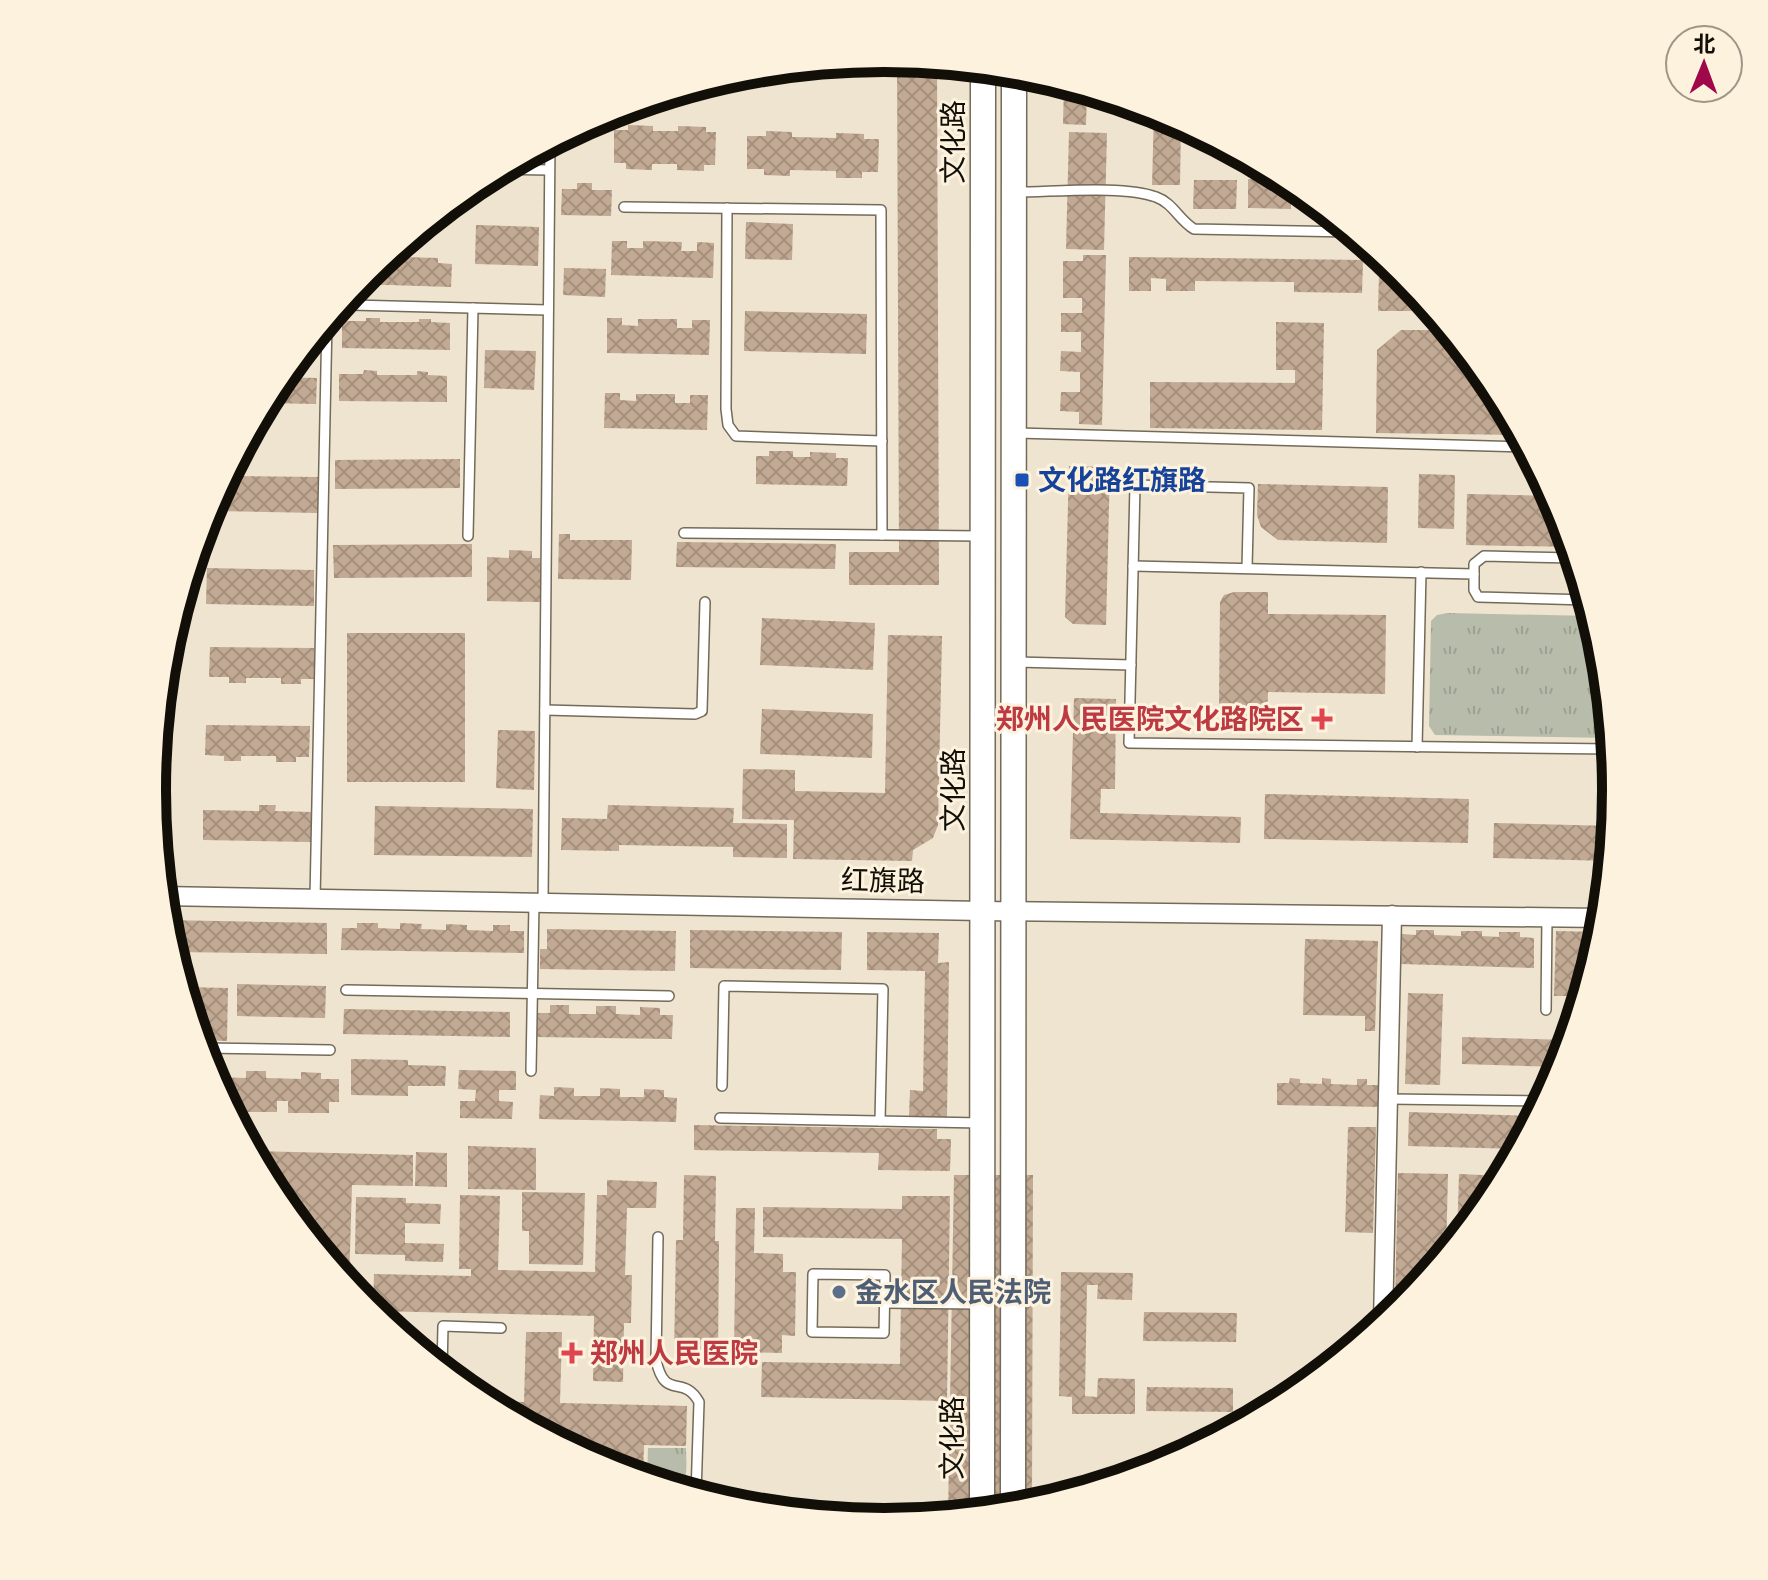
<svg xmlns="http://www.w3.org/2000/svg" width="1768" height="1580" font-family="Jost,'Noto Sans SC',sans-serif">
	<defs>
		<pattern id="grass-tufts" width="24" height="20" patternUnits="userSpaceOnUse" patternTransform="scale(2)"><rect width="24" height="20" fill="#b8bdab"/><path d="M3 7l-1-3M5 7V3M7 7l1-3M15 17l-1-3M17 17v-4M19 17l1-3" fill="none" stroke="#9da192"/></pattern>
		<pattern id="building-cross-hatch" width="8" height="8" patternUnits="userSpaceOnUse" patternTransform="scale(2)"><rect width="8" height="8" fill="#c1a993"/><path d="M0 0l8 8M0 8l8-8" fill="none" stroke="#a5907d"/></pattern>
	</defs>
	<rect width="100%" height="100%" fill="#eee4d0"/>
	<!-- grass -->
	<g fill="url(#grass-tufts)">
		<path d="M1448 613 1592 616 1602 648 1611 738 1435 735 1429 726 1431 621 1437 615Z"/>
		<path d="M648 1448H686C686 1461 689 1481 679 1489L647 1479Z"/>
	</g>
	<!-- building -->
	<g fill="url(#building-cross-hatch)">
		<path d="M897 59 937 63 939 585H849V552H899Z"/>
		<path d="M1064 83 1087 90 1086 125 1063 124Z"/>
		<path d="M1154 111 1181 123 1180 185H1152Z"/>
		<path d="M628 125 653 126V131H678V126L706 127V132H716L715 165H704V171L677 170V164H652V170L626 169V163H614V130H628Z"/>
		<path d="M1194 130 1211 139 1226 147 1194 146Z"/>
		<path d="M766 131 792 132V137L836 138V133L864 134V139H879L878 172H862V178H836V171L790 170V176L764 175V169H747V136H766Z"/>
		<path d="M1069 132 1107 133 1104 250 1066 249Z"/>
		<path d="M1248 179 1291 182V209L1248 208Z"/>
		<path d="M1194 180H1237L1236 209H1193Z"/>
		<path d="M577 183H592V190H612L611 216 561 215 562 189H577Z"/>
		<path d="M1306 193 1327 211H1305Z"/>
		<path d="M452 202 451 222 429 221Z"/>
		<path d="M746 222 793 224 792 260 745 259Z"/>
		<path d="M476 225 539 227 538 266 475 264Z"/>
		<path d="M612 241H627V248H643V241L682 242 681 251H697V242L714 243 713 278 611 275Z"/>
		<path d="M1083 255H1106L1102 425 1079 424V412L1060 411 1061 392H1080V372L1060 371 1061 351 1081 352V332H1061V313H1082V298H1063V261H1083Z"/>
		<path d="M385 257H389V262H403V257L438 258V263L452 264 451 287 357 284Z"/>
		<path d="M1129 257 1363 260 1362 293 1294 292V282L1195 281V291H1166V279L1151 278V291H1129Z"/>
		<path d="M564 268 606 269 605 297 563 295Z"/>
		<path d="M1379 273H1402L1434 311H1378Z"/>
		<path d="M745 311 867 314 866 354 744 351Z"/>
		<path d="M366 318H380V322H419V319H431V322L450 323V350L342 348V321H366Z"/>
		<path d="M607 318H622V325L638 326V319H677V328H692V320H710L709 355 607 353Z"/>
		<path d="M1276 322 1324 323 1322 430 1150 428V382L1295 383V370H1276Z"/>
		<path d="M1401 330H1449L1493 384 1520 435 1376 433 1377 350Z"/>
		<path d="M318 332 317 358 297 357Z"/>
		<path d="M485 350 536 351 534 390 484 388Z"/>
		<path d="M364 370 377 371V375H417V371L428 372V375L447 376V402L339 401V374H363Z"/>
		<path d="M280 377 317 378 316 404 265 403Z"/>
		<path d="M605 393H620V400L636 401V394H675V403H690V395H708L707 430 604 428Z"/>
		<path d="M769 451H793V457H810V452L836 453V458H848L847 486 756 484V456H769Z"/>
		<path d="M460 459V488L335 489V460Z"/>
		<path d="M1069 466 1110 467 1106 625 1073 624 1065 617Z"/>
		<path d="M1419 474 1455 475 1454 529 1418 528Z"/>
		<path d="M226 476 318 477V513L215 511V495Z"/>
		<path d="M1258 484 1388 487 1387 543 1278 540 1261 527 1257 515Z"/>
		<path d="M1467 494 1553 496 1560 510 1572 547 1466 545Z"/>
		<path d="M559 534H570V540H632L631 580 558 579Z"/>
		<path d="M677 542 836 544 835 569 676 567Z"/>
		<path d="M472 544V577L334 578 333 545Z"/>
		<path d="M509 550 532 551V558H540V602L487 601V557L509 558Z"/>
		<path d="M207 568 314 570V606L206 604Z"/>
		<path d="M1234 592H1268V614L1386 615 1385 694 1268 692 1267 718 1226 715 1219 703 1220 602 1224 595Z"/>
		<path d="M762 618 875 623 873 670 760 665Z"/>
		<path d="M171 633V657H165L166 647Z"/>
		<rect x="347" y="633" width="118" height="149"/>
		<path d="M888 635 942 636 938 825 933 838 913 850 912 861 793 859 794 820 742 819 743 769 795 770V791L885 793Z"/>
		<path d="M210 647 314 648V679H301V684H281V678H246V683H229V677H209Z"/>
		<path d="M1074 698 1116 699 1115 789H1101L1100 813 1241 817 1240 843 1070 839Z"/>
		<path d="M762 709 873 714 872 758 760 754Z"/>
		<path d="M206 725 310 726 309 757H296V762H276V756H241V761H224V756L205 755Z"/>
		<path d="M498 730 535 731 534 790 496 788Z"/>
		<path d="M152 790H157V817H155Z"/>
		<path d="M1265 794 1469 799 1468 843 1264 839Z"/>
		<path d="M259 805H276L275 811 311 812V842L203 840V810L259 811Z"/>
		<path d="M608 805 734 808 733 823 787 824V858L733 857V847L619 845V851L561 850 562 818 607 819Z"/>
		<path d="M375 806 533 809 532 857 374 855Z"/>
		<path d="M1494 823 1612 826 1609 861 1493 858Z"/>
		<path d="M165 920 327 923V954L172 952Z"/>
		<path d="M357 923H378V928L400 929V923L422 924 421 929 446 930V924L467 925V930L493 931V925H510V931H524V953L341 950 342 928H357Z"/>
		<path d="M547 929 676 931 675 971 540 969V949H547Z"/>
		<path d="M690 930 842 932 841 970 690 968Z"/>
		<path d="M1416 930H1434V935L1461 936V931H1482V936L1499 937V932H1520V937L1534 938V968L1401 964 1402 934 1416 935Z"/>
		<path d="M1556 931 1602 932 1583 996H1554Z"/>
		<path d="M867 932 939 933 938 963 949 962 947 1117 909 1116 910 1090 923 1091 925 971 867 970Z"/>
		<path d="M1305 939 1378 941 1375 1031H1365V1016L1303 1015Z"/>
		<path d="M237 984 326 986 325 1018 237 1016Z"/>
		<path d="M183 987 228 988 227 1041 199 1040Z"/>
		<path d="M1408 993 1443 994 1440 1085 1405 1084Z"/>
		<path d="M550 1005H569V1014H596V1006H616V1014L640 1015V1007L660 1008V1015H673L672 1039 535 1037 536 1013H550Z"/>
		<path d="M344 1009 510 1012V1037L343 1034Z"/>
		<path d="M1462 1037 1569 1040 1561 1067 1462 1064Z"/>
		<path d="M351 1059 408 1060V1065L446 1066 445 1086H408V1096L351 1095Z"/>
		<path d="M459 1070 516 1071V1090H499V1101L513 1102 512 1119 460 1118V1101H475L476 1090 458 1089Z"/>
		<path d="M246 1071H266V1078L301 1079V1072L321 1073V1079H339V1102H329V1113H288V1101H277V1112H230V1100H224L212 1077 246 1078Z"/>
		<path d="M1290 1078 1300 1079V1083L1322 1084V1078L1331 1079V1084L1357 1085V1079H1367V1085H1382L1381 1107 1277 1105V1083H1289Z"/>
		<path d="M554 1087 574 1088V1096H600V1088L620 1089V1097H644V1089L664 1090V1097L677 1098 676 1122 539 1119 540 1095 554 1096Z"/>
		<path d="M1409 1112 1536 1116 1518 1149 1408 1146Z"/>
		<path d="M694 1125 937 1129V1139H951L950 1171 878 1170 879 1153 694 1150Z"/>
		<path d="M1348 1127H1376L1373 1233 1345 1232Z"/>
		<path d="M468 1146 536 1148V1190L468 1189Z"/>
		<path d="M251 1151 413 1155V1186L352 1185 349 1284H347L289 1213 290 1184 268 1183Z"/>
		<path d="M416 1152 447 1153V1187L415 1186Z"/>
		<path d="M1398 1173 1448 1174 1446 1254 1406 1302H1395Z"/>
		<path d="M1459 1174 1504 1176 1492 1197 1457 1240Z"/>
		<path d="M684 1175 716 1176 715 1241H719L718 1357 674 1356 676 1240H683Z"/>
		<path d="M954 1175H1033L1032 1503 1040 1504 1026 1508 948 1516Z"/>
		<path d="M607 1180 657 1182 656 1208H627L625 1275H632L631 1323H624L623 1382 593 1381 594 1316 373 1311 374 1274 471 1276V1269H459L460 1195 500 1196 498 1270 595 1272 597 1195H607Z"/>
		<path d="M522 1192 585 1193 583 1265 529 1264V1231H522Z"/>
		<path d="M902 1196H950L947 1401 761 1397 762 1362 900 1364 902 1239 763 1237V1207L902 1209Z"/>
		<path d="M356 1197 406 1198V1203L441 1204 440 1224 405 1223V1243L444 1244 443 1262 405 1261V1255L355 1254Z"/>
		<path d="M736 1208H755L754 1253 783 1254V1272H796L795 1336 782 1335V1353L734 1352Z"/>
		<path d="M1061 1272 1133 1273 1132 1300 1097 1299 1098 1285H1087L1085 1396 1097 1397 1098 1378 1135 1379V1414H1072V1397L1059 1396Z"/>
		<path d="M1144 1312 1237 1313 1236 1342 1143 1341Z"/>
		<path d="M526 1332H562L560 1403 687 1406 686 1446 644 1445 643 1478 603 1466 483 1401 524 1402Z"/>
		<path d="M413 1346H428V1358L416 1348Z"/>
		<path d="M1147 1387 1233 1388V1412L1146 1411Z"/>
	</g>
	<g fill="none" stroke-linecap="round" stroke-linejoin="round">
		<!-- lane casing -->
		<g stroke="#736a59" stroke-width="12">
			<g id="lane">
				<path d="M501 169 549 170"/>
				<path d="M1017 192C1053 192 1125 185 1156 197 1173 203 1179 220 1194 229L1353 232"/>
				<path d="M624 207 881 210 882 535"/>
				<path d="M727 208 726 409 728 425 736 436 882 441"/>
				<path d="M351 305 548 310"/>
				<path d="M1017 433 1527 447"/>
				<path d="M684 533 980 536"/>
				<path d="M468 536 473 308"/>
				<path d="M1133 566 1474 574V590L1478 597 1588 600"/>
				<path d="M1247 568 1249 488 1135 485 1129 743 1612 749"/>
				<path d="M1474 574V564L1484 556 1575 558"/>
				<path d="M1017 662 1131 665"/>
				<path d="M545 710 695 714 702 711 705 602"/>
				<path d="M1417 747 1421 572"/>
				<path d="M315 899 327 320"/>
				<path d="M543 903 550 143"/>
				<path d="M346 990 669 996"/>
				<path d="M1546 1010 1547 917"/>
				<path d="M201 1048 330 1050"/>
				<path d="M531 1071 534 903"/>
				<path d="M722 1086 724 986 883 989 880 1121"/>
				<path d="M1388 1099 1544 1101"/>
				<path d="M720 1118 981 1123"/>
				<path d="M658 1237 656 1360C665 1402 683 1373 699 1402L696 1494"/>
				<path d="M813 1274 885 1275 884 1333 812 1332Z"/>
				<path d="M884 1303 981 1304"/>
				<path d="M442 1370 443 1326 501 1328"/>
			</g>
		</g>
		<!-- street casing -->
		<g stroke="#736a59" stroke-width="21">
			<g id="street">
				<path d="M162 896 983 911 1603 918"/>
				<path d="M1383 1323 1392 915"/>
			</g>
		</g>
		<!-- secondary casing -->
		<g stroke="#736a59" stroke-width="27">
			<g id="secondary">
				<path d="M1013 1509 1014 71"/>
				<path d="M982 1512 983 68"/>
			</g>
		</g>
		<!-- lane -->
		<use href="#lane" stroke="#fff" stroke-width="9"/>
		<!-- street -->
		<use href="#street" stroke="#fff" stroke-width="18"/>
		<!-- secondary -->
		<use href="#secondary" stroke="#fff" stroke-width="24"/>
	</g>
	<!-- markers -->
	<rect fill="#1a4fb4" stroke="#fcf2dd" stroke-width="3" x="1014" y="472" width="16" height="16" rx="4"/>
	<g fill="#e0444e" stroke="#fcf2dd" stroke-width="3">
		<path d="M1318 707h8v8h8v8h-8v8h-8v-8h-8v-8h8z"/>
		<path d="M568 1341h8v8h8v8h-8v8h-8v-8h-8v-8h8z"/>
	</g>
	<circle fill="#5c6f8a" stroke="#fcf2dd" stroke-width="3" cx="839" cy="1292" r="8"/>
	<g text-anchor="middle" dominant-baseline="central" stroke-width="6" stroke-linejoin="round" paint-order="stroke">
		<!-- street labels -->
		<g font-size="28" fill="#120f08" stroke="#fcf2dd">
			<text transform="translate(953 142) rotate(-90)">文化路</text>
			<text transform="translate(953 790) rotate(-90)">文化路</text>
			<text transform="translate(883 881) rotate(1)">红旗路</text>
			<text transform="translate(952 1438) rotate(-90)">文化路</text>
		</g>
		<!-- transit labels -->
		<g font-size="28" font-weight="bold" fill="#164399" stroke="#fcf2dd" text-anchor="start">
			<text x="1038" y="480">文化路红旗路</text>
		</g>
		<!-- health labels -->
		<g font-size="28" font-weight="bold" fill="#be3a42" stroke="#fcf2dd" text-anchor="end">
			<text x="1304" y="719">郑州人民医院文化路院区</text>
			<text x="590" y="1353" text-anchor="start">郑州人民医院</text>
		</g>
		<!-- service labels -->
		<g font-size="28" font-weight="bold" fill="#4e5e75" stroke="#fcf2dd" text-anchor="start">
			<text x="855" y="1292">金水区人民法院</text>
		</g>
	</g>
	<!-- crop -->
	<path d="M0 0H1768V1580H0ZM166 790a718 718 0 1 1 1436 0a718 718 0 1 1-1436 0Z" fill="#fcf2dd" fill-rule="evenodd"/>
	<path fill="none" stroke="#120f08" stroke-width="10" d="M166 790a718 718 0 1 1 1436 0a718 718 0 1 1-1436 0Z"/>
	<!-- north arrow -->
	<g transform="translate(1704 64) rotate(1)"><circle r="38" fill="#fcf2dd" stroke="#9e9788" stroke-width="2"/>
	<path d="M0-6L14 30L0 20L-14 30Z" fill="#a0084c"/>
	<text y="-12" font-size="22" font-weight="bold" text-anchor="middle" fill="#120f08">北</text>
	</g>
</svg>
